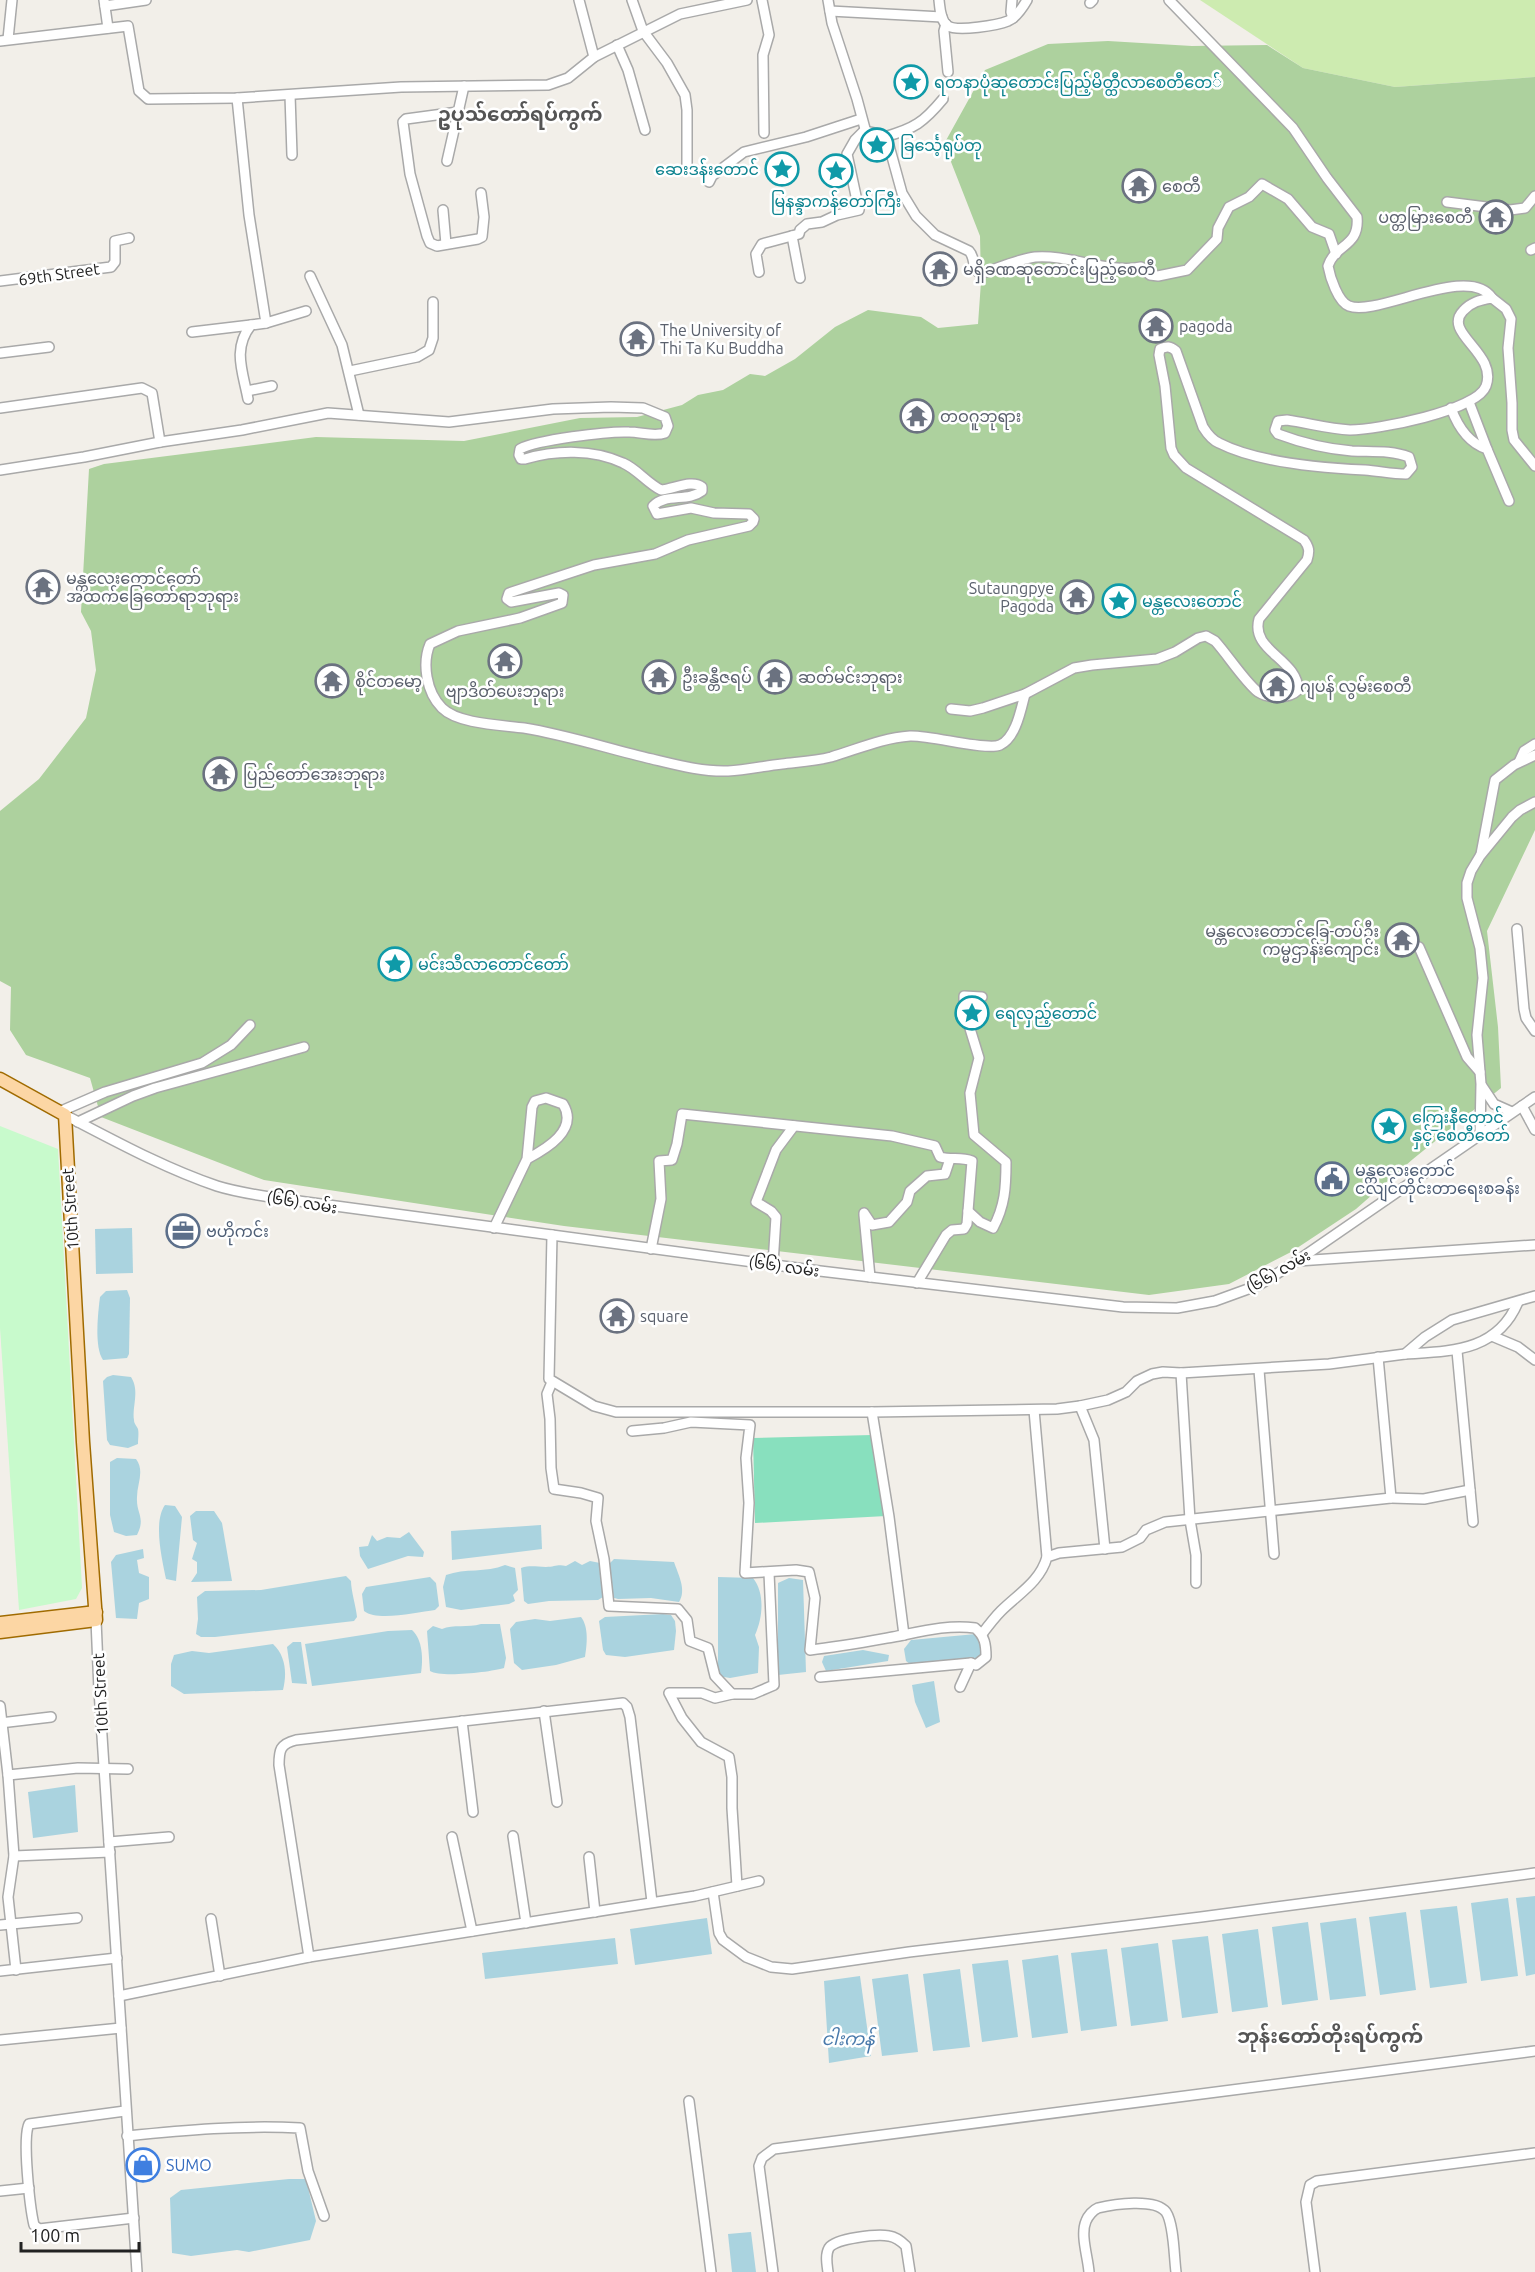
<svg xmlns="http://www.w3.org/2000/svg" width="1535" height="2272" font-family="Ubuntu,'Noto Sans Myanmar',sans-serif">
	<rect width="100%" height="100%" fill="#f2efe9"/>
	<!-- grass -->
	<path fill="#cdebb0" d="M1200 0H1535V77L1395 87 1303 68Z"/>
	<!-- forest -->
	<path fill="#add19e" d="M1108 41 1192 46 1267 45 1303 68 1395 87 1535 77V830L1487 931 1498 1027 1501 1088 1413 1159 1356 1209 1291 1252 1229 1284 1149 1295 564 1226 264 1180 101 1117 90 1078 26 1055 10 1030 11 987 0 981V811L39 779 86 718 96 670 91 631 81 612 89 469 104 464 316 437 464 441 580 418 637 417 682 405 698 395 723 390 750 374 765 376 795 359 835 327 868 310 921 317 938 328 978 324 981 282 980 236 944 144 985 70 1048 44Z"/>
	<!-- park -->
	<path fill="#c8facc" d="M0 1126 58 1149 82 1588 76 1599 19 1610 0 1328Z"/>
	<!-- pitch -->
	<path fill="#88e0be" d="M872 1435 886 1516 755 1523 753 1438Z"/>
	<!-- water -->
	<g fill="#aad3df">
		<path d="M132 1228 133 1273 96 1274 95 1229Z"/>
		<path d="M127 1290 130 1298 129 1354 127 1358 103 1360C94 1347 98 1313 100 1297L106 1291Z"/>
		<path d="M113 1375 131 1377C140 1391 132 1406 134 1420 134 1424 137 1426 138 1429 139 1433 138 1440 138 1444L128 1448 110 1445 107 1440 103 1381 107 1377Z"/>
		<path d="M117 1458 136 1459C145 1471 137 1484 137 1497 136 1514 146 1517 137 1535L126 1536 114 1532 110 1515V1462Z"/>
		<path d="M165 1505 175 1506 182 1517 176 1581 166 1579C162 1559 153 1522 165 1505Z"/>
		<path d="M196 1511H214L222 1523 232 1581 191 1582 197 1573V1562L192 1559 197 1543 193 1540 190 1516Z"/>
		<path d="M541 1525 542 1549 452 1560 451 1531Z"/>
		<path d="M409 1532 424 1552 423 1557 408 1556 368 1569 360 1556 359 1547 368 1546 372 1535 377 1541 387 1537 400 1538Z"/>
		<path d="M143 1549 144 1558 137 1560 139 1573 149 1577V1599L139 1603 137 1619 116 1618 111 1562 116 1555Z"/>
		<path d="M614 1559 674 1562C678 1574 687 1590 679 1602L651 1598 618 1599 611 1597 609 1564Z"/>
		<path d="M575 1561 582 1565 590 1561 600 1563 603 1597 598 1600 549 1601 528 1604 524 1601 521 1568C531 1565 536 1567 546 1567 555 1567 557 1564 566 1566Z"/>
		<path d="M505 1565 515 1568 518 1590 513 1595 515 1601 509 1604 461 1610 446 1607 443 1587 446 1575C465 1568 486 1573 505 1565Z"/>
		<path d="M346 1576 351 1581C351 1591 356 1606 357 1617L354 1621 215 1637H201L196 1634 198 1619 197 1597 205 1591 261 1590Z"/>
		<path d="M430 1577 436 1583 439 1606 435 1610C417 1612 378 1622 364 1611L362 1594 366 1587Z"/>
		<path d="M718 1577 753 1578C765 1593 763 1617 755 1635L759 1647 758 1673 730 1678 718 1676Z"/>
		<path d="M789 1578 803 1580 806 1672 778 1675V1583Z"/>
		<path d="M663 1614 671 1615 675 1621 676 1631 674 1650 625 1657 606 1655 603 1650 599 1621 605 1617Z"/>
		<path d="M581 1617C589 1627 587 1645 585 1657L556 1665 522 1670 514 1663 510 1629 516 1622 535 1619 550 1621Z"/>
		<path d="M481 1624H500L506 1658 504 1668C491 1672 441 1678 430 1671L427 1631 433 1626 442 1629C453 1624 468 1628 481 1624Z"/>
		<path d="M412 1630C423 1640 423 1660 421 1673L312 1686 305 1644 388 1631Z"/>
		<path d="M976 1634C982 1642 985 1650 979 1658L910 1664 906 1661 904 1649 911 1640Z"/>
		<path d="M293 1642H301L307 1684 292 1683 287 1647Z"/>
		<path d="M273 1644C286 1656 287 1674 283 1690L184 1694 171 1686V1664L174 1655 192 1651 209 1653Z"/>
		<path d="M863 1650 889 1655 888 1661 826 1671 822 1662 824 1656Z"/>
		<path d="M934 1681 940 1722 926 1728 915 1702 912 1685Z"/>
		<path d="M75 1785 78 1832 33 1838 28 1792Z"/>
		<path d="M1535 1896V1974L1526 1976 1516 1898Z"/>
		<path d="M1508 1898 1518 1976 1481 1981 1471 1903Z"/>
		<path d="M1457 1906 1467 1983 1430 1988 1420 1910Z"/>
		<path d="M1406 1912 1416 1990 1380 1995 1369 1917Z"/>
		<path d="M707 1918 712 1954 635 1965 630 1929Z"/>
		<path d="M1356 1918 1366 1996 1330 2000 1320 1923Z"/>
		<path d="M1308 1922 1318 2000 1282 2005 1272 1927Z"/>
		<path d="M1258 1929 1268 2007 1232 2012 1222 1934Z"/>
		<path d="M1208 1936 1218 2013 1182 2018 1172 1940Z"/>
		<path d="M615 1938 618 1964 485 1979 482 1953Z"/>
		<path d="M1158 1943 1168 2021 1131 2026 1121 1948Z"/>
		<path d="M1107 1949 1117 2026 1081 2031 1071 1953Z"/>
		<path d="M1058 1955 1068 2033 1032 2038 1022 1960Z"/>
		<path d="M1008 1960 1018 2037 982 2042 972 1964Z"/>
		<path d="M960 1969 970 2047 933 2051 923 1974Z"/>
		<path d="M908 1974 918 2052 882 2056 872 1979Z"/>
		<path d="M860 1976 871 2056 829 2063 824 1981Z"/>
		<path d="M289 2179H306L316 2221 310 2240 249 2252 237 2250 191 2256 172 2253 170 2198 181 2190Z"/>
		<path d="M751 2232 756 2272H732L728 2234Z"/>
	</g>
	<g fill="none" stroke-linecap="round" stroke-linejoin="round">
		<!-- minor casing -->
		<g stroke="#a9a9a9" stroke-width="12">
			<g id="minor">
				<path d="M104 0 108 28"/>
				<path d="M579 0 594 57"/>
				<path d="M632 0 643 31 667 63 685 95 687 110V166"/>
				<path d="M762 0 769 35 763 55 764 133"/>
				<path d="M828 0 832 23 857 99 871 151"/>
				<path d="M939 0C940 8 940 21 948 26 958 32 998 25 1008 21 1017 17 1023 7 1027 0"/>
				<path d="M1012 0 1011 12 1013 18"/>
				<path d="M1169 0 1293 128 1327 178 1357 217C1360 247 1335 244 1328 266 1330 277 1338 302 1349 306 1377 317 1469 263 1492 298"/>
				<path d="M1090 3 1093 0"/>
				<path d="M105 6 146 0"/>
				<path d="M830 11 942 17"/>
				<path d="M946 24 944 31 948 72"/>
				<path d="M8 39 12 0"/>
				<path d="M0 41 128 26 139 91 148 99 237 98 401 87 548 85 568 78 594 57 680 14 747 0"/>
				<path d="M617 45 628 70 645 130"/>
				<path d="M290 95 292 155"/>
				<path d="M237 98 249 215 266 323 251 325C232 349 243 372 248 399"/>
				<path d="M458 112 406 119 403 122 410 174 427 236 430 243 437 246 478 239 482 237 484 217 481 193"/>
				<path d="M884 137C914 129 924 122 943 99"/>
				<path d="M447 161 464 86"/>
				<path d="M709 182 712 176 744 152 806 137 861 119"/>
				<path d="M1447 202 1510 210 1525 208 1535 196"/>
				<path d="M443 210 446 244"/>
				<path d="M792 236 800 278"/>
				<path d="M1531 250 1535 248"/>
				<path d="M759 272 756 254 762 244 799 234 800 230 807 224 822 222 837 215 859 210 847 154 855 140 864 131 879 134 888 142 902 193 916 216 935 235 969 251C975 257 972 266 978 272H986C1001 267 1019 259 1035 257 1068 254 1110 274 1141 267L1150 275 1158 276 1187 270 1217 239 1218 228 1229 207 1249 197 1262 184 1288 199 1312 227 1329 234 1336 254"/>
				<path d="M310 276 342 345 359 415"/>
				<path d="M0 281 111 267 115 262V241L129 238"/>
				<path d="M266 323 306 311"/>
				<path d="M192 332 251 325"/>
				<path d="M0 353 49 347"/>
				<path d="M350 371 417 357 429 350 433 338V302"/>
				<path d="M247 391 272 386"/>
				<path d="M1469 402 1487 449"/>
				<path d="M0 408 142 388 152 393 160 442"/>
				<path d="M1451 408C1458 427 1468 443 1487 449L1509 501"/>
				<path d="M0 470 84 457 160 442 242 430 328 413 449 422 553 409 611 407 643 408 665 417 668 426 665 433C654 437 641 432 629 432 608 431 536 440 520 449L519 455 521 459H525C556 450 593 449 623 463 637 469 647 483 661 490 674 489 692 479 702 487V491C688 502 665 493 653 506L657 514 691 508 714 513 749 514 754 519 753 522 749 526 688 540 655 554 594 565 509 593 507 599 511 602 559 593 563 595 562 603 520 618 458 631 430 644C422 663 426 692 442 708 458 724 501 725 524 728 567 735 609 749 652 759 677 765 703 772 728 771 746 770 764 766 782 764 798 762 816 761 831 757 858 749 882 738 910 736 931 735 986 751 1000 745 1016 738 1021 709 1025 694"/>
				<path d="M951 709 970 711 983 708 1025 694 1074 668 1092 665 1157 659 1175 652 1198 638 1206 636 1215 641C1227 654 1245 682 1258 692 1269 699 1289 699 1298 690 1298 659 1250 651 1259 619L1307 560C1310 551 1309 547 1304 540L1186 468 1174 455 1171 448 1165 386 1159 355 1160 349C1167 346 1170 346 1176 351L1203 427C1208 435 1212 440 1219 443 1258 463 1322 468 1365 470 1379 471 1392 474 1406 474L1412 467 1409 457C1391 450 1371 452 1352 451 1327 449 1302 443 1278 434L1275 430 1278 421 1287 420C1308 423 1329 429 1350 430 1376 430 1477 411 1486 386 1498 353 1442 333 1463 311 1471 302 1480 300 1492 298L1506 309 1511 319 1508 348 1512 403V430L1514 440 1535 466"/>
				<path d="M1519 762 1524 751 1535 744"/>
				<path d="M1481 854 1495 780 1514 765 1535 755"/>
				<path d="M1517 929 1524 1009 1526 1018 1535 1031"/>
				<path d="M1419 947 1467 1057 1480 1072"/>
				<path d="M1482 1086 1494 1104 1512 1112"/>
				<path d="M1522 1106 1535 1130"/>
				<path d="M59 1112 105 1092 202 1063 231 1045 250 1025"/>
				<path d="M65 1115C115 1141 164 1168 217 1186 236 1192 257 1195 276 1198L820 1271 1123 1307 1177 1308 1215 1301 1259 1285 1297 1261 1535 1097"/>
				<path d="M78 1122 133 1096 155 1088 304 1047"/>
				<path d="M1480 1135 1481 1084 1477 1035 1483 978 1480 948 1467 898V883L1471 871 1480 856 1512 817 1520 810 1535 802"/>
				<path d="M864 1213 872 1225 889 1222 907 1202 910 1191 927 1176 945 1174 950 1159"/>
				<path d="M864 1215 870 1277"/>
				<path d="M494 1228 527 1159 532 1107 535 1101 546 1098 563 1104C579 1130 546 1149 527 1159"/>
				<path d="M552 1235 549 1379 594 1406 616 1412H872L1057 1409 1080 1406 1108 1400 1126 1392 1137 1381 1152 1374 1163 1372 1181 1373 1329 1364 1405 1354 1425 1337 1452 1320 1535 1296"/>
				<path d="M651 1249 661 1199 659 1161 672 1160 677 1144 682 1114 892 1136 935 1146 940 1157C951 1160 961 1157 972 1161L968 1211 980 1222 993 1228C1005 1206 1006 1187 1006 1162L974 1135 970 1093 979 1058 964 1009V996L982 997"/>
				<path d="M1298 1261 1535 1245"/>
				<path d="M773 1264 776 1217 771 1211 756 1202 776 1150 794 1126"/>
				<path d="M917 1283 946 1235 952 1230 964 1229 967 1224 968 1211"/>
				<path d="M1492 1336 1518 1347 1535 1360"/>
				<path d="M1457 1351 1473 1522"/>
				<path d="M1405 1354C1451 1351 1497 1352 1518 1302"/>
				<path d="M1259 1370 1274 1554"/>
				<path d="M1181 1373 1190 1520 1196 1555V1583"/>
				<path d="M552 1382 547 1394 550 1419 551 1468 554 1489 581 1493 598 1498 596 1521 604 1559 609 1606 678 1609 687 1620 690 1641 708 1648 715 1676 732 1694"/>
				<path d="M1080 1406 1094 1440 1105 1549"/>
				<path d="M1034 1410 1047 1557"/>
				<path d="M872 1412 889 1517 904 1635"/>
				<path d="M632 1431 664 1428 691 1422 750 1425 746 1458 749 1503 745 1573 796 1570 809 1572 815 1598 810 1650C838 1647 865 1642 893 1637 919 1632 948 1624 975 1628 985 1636 986 1645 986 1657L976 1665 971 1663 820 1677"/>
				<path d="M1391 1498 1424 1499 1470 1490"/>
				<path d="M96 1620 99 1690 137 2272"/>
				<path d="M982 1634C988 1626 994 1618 1001 1611 1018 1594 1040 1582 1047 1557L1059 1553 1122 1547 1140 1538 1146 1530 1165 1522 1391 1498 1378 1357"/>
				<path d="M960 1687 971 1663"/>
				<path d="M0 1706 8 1775 14 1856 8 1897 16 1970"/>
				<path d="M544 1711 557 1802"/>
				<path d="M462 1721 473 1812"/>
				<path d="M0 1723 51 1717"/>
				<path d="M8 1775 78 1768 128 1769"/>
				<path d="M513 1836 526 1923"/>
				<path d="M452 1837 472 1931"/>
				<path d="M109 1842 169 1837"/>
				<path d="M14 1856 110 1852"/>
				<path d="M589 1857 595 1912"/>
				<path d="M737 1886 732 1808V1777L729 1757 701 1742 682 1718 669 1693H702L715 1698 732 1694H753L774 1685 769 1573"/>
				<path d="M713 1892 719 1933 723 1940 746 1957 771 1967 792 1969 909 1952 1201 1917 1535 1873"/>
				<path d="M211 1919 220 1976"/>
				<path d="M0 1925 77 1918"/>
				<path d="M309 1957 279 1765C279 1750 280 1744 296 1740L623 1703 627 1707 630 1717 652 1902"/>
				<path d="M0 1971 117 1958"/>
				<path d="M119 1996 309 1957 695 1896 759 1881"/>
				<path d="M0 2040 121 2028"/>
				<path d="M689 2101 711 2272"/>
				<path d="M125 2111 29 2124C22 2138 30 2208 34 2225L39 2229 134 2218"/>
				<path d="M127 2136C185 2130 242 2125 300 2128L308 2171 324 2216"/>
				<path d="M0 2191 29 2188"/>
				<path d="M773 2272 759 2166 762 2158 774 2149 1535 2051"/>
				<path d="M828 2272C827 2264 825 2255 829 2248 836 2238 877 2234 889 2236 896 2237 901 2241 906 2246L910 2272"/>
				<path d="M1089 2272C1088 2257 1080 2235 1086 2221 1088 2216 1093 2210 1098 2208 1114 2204 1155 2198 1166 2212 1174 2224 1174 2257 1176 2272"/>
				<path d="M1315 2272 1306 2202 1310 2185 1317 2181 1535 2153"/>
			</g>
		</g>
		<!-- major casing -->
		<g stroke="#a06b00" stroke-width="15">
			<g id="major">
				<path d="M0 1079 65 1115 83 1442 96 1620 0 1632"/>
				<path d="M0 1623 96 1612"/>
			</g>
		</g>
		<!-- minor -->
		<use href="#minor" stroke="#fff" stroke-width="9"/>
		<!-- major -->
		<use href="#major" stroke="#fcd6a4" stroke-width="12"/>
	</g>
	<!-- icons -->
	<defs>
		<g id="sight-ring" transform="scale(1.725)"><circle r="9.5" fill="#fff" stroke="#0f9aa8" stroke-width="1.5"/><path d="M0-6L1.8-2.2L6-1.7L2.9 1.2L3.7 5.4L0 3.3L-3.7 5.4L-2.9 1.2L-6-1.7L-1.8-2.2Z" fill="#0f9aa8"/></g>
		<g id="temple-ring" transform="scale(1.725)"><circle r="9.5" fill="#fff" stroke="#6b7280" stroke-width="1.5"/><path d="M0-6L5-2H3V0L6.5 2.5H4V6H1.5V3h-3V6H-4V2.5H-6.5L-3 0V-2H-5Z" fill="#6b7280"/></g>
		<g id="civic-ring" transform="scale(1.725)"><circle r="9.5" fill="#fff" stroke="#5c6f8a" stroke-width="1.5"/><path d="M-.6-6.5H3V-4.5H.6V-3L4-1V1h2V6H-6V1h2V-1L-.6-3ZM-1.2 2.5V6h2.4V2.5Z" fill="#5c6f8a"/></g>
		<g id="office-ring" transform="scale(1.725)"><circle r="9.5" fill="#fff" stroke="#5c6f8a" stroke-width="1.5"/><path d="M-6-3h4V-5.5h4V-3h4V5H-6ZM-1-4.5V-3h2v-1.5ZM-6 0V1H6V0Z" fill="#5c6f8a"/></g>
		<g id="shop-ring" transform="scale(1.725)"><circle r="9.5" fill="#fff" stroke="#3f7fe0" stroke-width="1.5"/><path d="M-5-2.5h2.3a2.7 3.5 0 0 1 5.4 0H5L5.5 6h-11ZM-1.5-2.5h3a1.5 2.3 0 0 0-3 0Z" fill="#3f7fe0"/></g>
	</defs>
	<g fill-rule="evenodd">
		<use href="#sight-ring" x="911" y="82"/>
		<use href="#sight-ring" x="877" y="145"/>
		<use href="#sight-ring" x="782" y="169"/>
		<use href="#sight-ring" x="836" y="171"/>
		<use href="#temple-ring" x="1139" y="186"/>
		<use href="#temple-ring" x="1496" y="217"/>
		<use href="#temple-ring" x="940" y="269"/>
		<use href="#temple-ring" x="1156" y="326"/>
		<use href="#temple-ring" x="637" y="339"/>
		<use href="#temple-ring" x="917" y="416"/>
		<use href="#temple-ring" x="43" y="587"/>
		<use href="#temple-ring" x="1077" y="597"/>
		<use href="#sight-ring" x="1119" y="601"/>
		<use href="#temple-ring" x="505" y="661"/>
		<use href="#temple-ring" x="659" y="677"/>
		<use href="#temple-ring" x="775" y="677"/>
		<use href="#temple-ring" x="332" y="681"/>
		<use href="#temple-ring" x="1277" y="686"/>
		<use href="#temple-ring" x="220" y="774"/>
		<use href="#temple-ring" x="1402" y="940"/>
		<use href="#sight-ring" x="395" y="964"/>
		<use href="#sight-ring" x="972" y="1013"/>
		<use href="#sight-ring" x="1389" y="1126"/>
		<use href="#civic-ring" x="1332" y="1179"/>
		<use href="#office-ring" x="183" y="1231"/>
		<use href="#temple-ring" x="617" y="1316"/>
		<use href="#shop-ring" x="143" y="2165"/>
	</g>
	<g text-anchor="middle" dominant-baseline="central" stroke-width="5" stroke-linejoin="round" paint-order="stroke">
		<!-- culture labels -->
		<g font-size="16" fill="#0d838f" stroke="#fff" text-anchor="start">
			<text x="934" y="82">ရတနာပုံဆုတောင်းပြည့်မိတ္ထီလာစေတီတေ်</text>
			<text x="900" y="145">ခြင်္သေ့ရုပ်တု</text>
			<text x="759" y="169" text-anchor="end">ဆေးဒန်းတောင်</text>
			<text x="836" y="201" text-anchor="middle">မြနန္ဒာကန်တော်ကြီး</text>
			<text x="1142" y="601">မန္တလေးတောင်</text>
			<text x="418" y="964">မင်းသီလာတောင်တော်</text>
			<text x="995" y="1013">ရေလှည့်တောင်</text>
			<text x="1412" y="1117">ကြေးနီတောင်<tspan x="1412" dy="18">နှင့် စေတီတော်</tspan></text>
		</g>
		<!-- worship labels -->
		<g font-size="16" fill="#5b616d" stroke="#fff" text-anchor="start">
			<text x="1162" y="186">စေတီ</text>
			<text x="1473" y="217" text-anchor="end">ပတ္တမြားစေတီ</text>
			<text x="963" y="269">မရှိခဏဆုတောင်းပြည့်စေတီ</text>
			<text x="1179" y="326">pagoda</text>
			<text x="660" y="330">The University of<tspan x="660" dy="18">Thi Ta Ku Buddha</tspan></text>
			<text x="940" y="416">တဝဂူဘုရား</text>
			<text x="66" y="578">မန္တ‌လေးတောင်တော်<tspan x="66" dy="18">အထက်ခြေတော်ရာဘုရား‌</tspan></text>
			<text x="1054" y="588" text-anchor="end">Sutaungpye<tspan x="1054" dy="18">Pagoda</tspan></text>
			<text x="682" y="677">ဦးခန္တီဇရပ်</text>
			<text x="798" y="677">ဆတ်မင်းဘုရား</text>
			<text x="355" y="681">စိုင်တမော့</text>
			<text x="1300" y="686">ဂျပန် လွမ်းစေတီ</text>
			<text x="505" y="691" text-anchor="middle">ဗျာဒိတ်ပေးဘုရား</text>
			<text x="243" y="774">ပြည်တော်အေးဘုရား</text>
			<text x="1379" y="931" text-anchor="end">မန္တလေးတောင်ခြေ-တပ်ဦး<tspan x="1379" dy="18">ကမ္မဌာန်းကျောင်း</tspan></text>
			<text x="640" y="1316">square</text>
		</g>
		<!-- street labels -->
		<g font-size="16" fill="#222" stroke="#fff">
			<text transform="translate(59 274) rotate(-8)">69th Street</text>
			<text transform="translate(302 1202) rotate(9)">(၆၆) လမ်း</text>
			<text transform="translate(70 1209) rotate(-94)">10th Street</text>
			<text transform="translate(784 1266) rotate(8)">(၆၆) လမ်း</text>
			<text transform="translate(1278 1271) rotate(-30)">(၆၆) လမ်း</text>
			<text transform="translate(100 1694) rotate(-93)">10th Street</text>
		</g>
		<!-- service labels -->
		<g font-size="16" fill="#4e5e75" stroke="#fff" text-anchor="start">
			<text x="1355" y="1170">မန္တလေးတောင်<tspan x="1355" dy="18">ငလျင်တိုင်းတာရေးစခန်း</tspan></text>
			<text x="206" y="1231">ဗဟိုကင်း</text>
		</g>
		<!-- shop labels -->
		<g font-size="16" fill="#366cbe" stroke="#fff" text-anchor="start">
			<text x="166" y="2165">SUMO</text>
		</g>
		<!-- water labels -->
		<g font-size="18" font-style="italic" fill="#4a7aab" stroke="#fff">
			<text x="848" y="2038">ငါးကန်</text>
		</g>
		<!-- quarter labels -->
		<g font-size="20" font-weight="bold" fill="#555" stroke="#fff">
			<text x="520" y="113">ဥပုသ်တော်ရပ်ကွက်</text>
			<text x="1330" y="2035">ဘုန်းတော်တိုးရပ်ကွက်</text>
		</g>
	</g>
	<!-- scale -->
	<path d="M21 2242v9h118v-9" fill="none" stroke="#222222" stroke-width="3"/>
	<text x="30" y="2242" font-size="18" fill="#222222" stroke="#ffffff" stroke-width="4.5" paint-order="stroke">100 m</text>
</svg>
